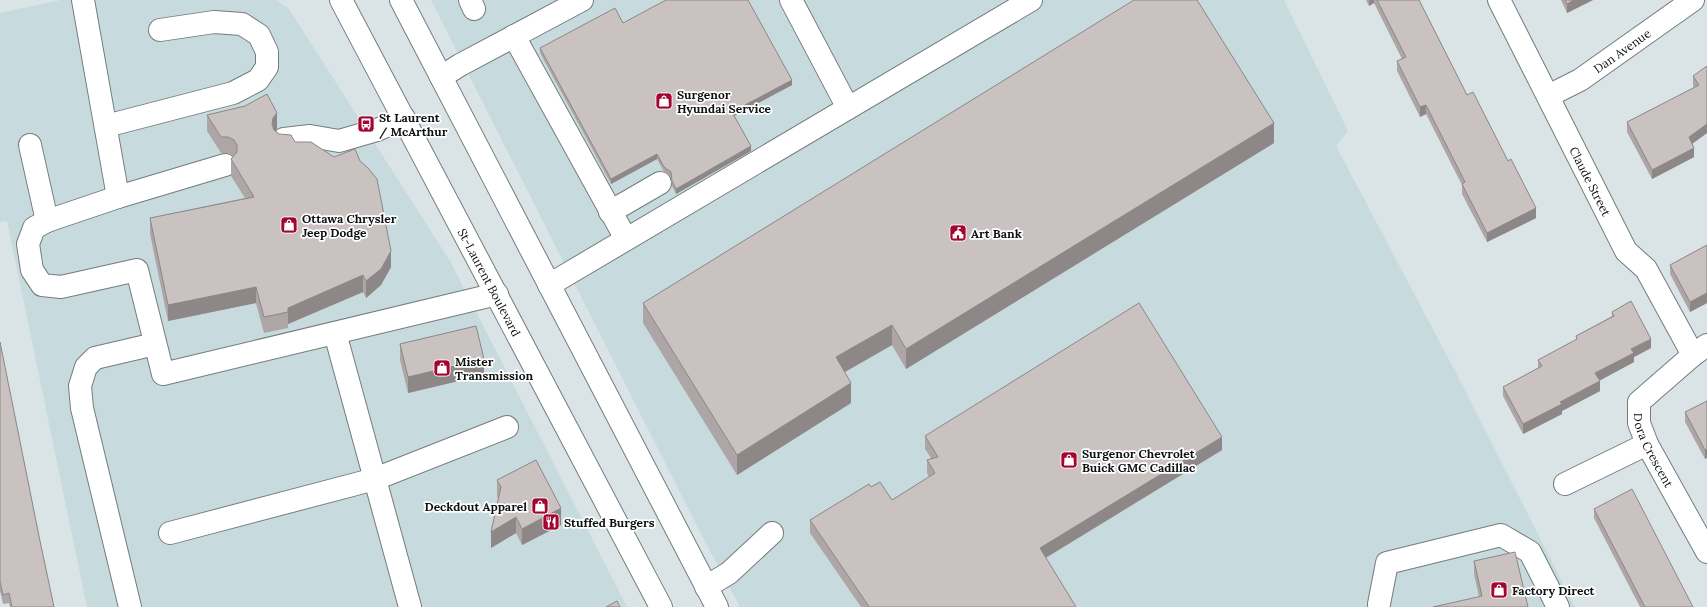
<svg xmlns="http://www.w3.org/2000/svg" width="1707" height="607" font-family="Lora,serif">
	<rect width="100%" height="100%" fill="#dae4e6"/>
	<!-- built -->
	<g fill="#c7dadd">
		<path d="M61 0H276L289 9 450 261 627 607H87L7 221 0 222V13Z"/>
		<path d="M431 0H1284L1348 131 1336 146 1454 369 1575 607H740L701 534Z"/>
	</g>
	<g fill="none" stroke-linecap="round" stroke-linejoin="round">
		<!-- minor casing -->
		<g stroke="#747c7e" stroke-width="24">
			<g id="minor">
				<path d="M83 0 118 197"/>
				<path d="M470 0 474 9"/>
				<path d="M791 0 848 108"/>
				<path id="s1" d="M1499 0 1626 251 1646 269 1693 355"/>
				<path d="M514 36 626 239"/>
				<path d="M441 77 460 65 582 0"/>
				<path id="s2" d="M1548 96 1580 80 1693 0"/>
				<path d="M106 126 233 93 258 80 267 67V52L259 35 242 24 214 22 160 30"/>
				<path d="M284 139 310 136 339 141 377 130 404 118"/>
				<path d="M30 145 47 221"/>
				<path d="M225 165 118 197 47 221 34 228 28 244 32 270 42 285 61 287 137 270 163 374 497 294"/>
				<path d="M610 212 660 183"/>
				<path d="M549 285 1031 0"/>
				<path d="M335 333 410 607"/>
				<path id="s3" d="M1707 345 1693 355 1639 402V423L1647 444 1707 552"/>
				<path d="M1565 484 1647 444"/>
				<path d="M170 533 375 479 507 427"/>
				<path d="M706 587 729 573 772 533"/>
				<path d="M1379 604 1387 563 1501 535 1530 552 1558 607"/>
				<path d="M130 607 82 408 80 386 86 367 95 358 155 344"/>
			</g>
		</g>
		<!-- major casing -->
		<g stroke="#747c7e" stroke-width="24">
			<g id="major">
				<path id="s4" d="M341 0 661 607"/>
				<path d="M401 0 717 607"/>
			</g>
		</g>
		<!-- minor -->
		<use href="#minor" stroke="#fff" stroke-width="22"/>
		<!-- major -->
		<use href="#major" stroke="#fff" stroke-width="22"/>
	</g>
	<!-- wall -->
	<g fill="#aea6a6">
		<path d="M1366 0H1419L1467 95 1536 218 1487 242 1462 194V185L1426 114 1420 117 1397 71V61L1402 59 1374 3 1369 6Z"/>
		<path d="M1561 0H1593L1567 13Z"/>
		<path d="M623 23 792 85 734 116 751 151 676 194 672 186 671 177 664 172 657 159 611 184 540 53V48Z"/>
		<path d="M1707 66V133L1692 144 1694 157 1652 179 1627 132V122L1694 88 1693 85V76Z"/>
		<path d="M207 115 277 129 275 131 279 134 295 142 391 267 381 285 366 298 363 292 288 324V328L264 333 256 303 168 321 150 234V218L245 198 231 176V159L234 156 228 153H221L207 131Z"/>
		<path d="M1274 143 906 369 892 345 845 372 851 403 737 475 643 323V303Z"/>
		<path d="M1707 240V303L1690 312 1670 274V265L1707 245Z"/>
		<path d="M1612 312 1651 348 1634 357V362L1599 381 1600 391 1562 411V414L1523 434 1503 396V387L1538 368V360L1576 340V336L1612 316Z"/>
		<path d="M0 342 40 541 54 607H10L9 603 3 604 0 591Z"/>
		<path d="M400 344 484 375 408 393 400 360Z"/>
		<path d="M1707 401 1705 459 1685 422V412Z"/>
		<path d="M925 436 1222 450 1046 558 1076 607H861L810 533V520L871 487 892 500 929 477 927 473V460L931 458 925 449Z"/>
		<path d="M497 480 561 525 522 545 516 533 491 548 498 499 497 496Z"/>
		<path d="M1594 509 1693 607H1640L1594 518Z"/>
		<path d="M1474 561 1528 607 1479 597 1474 574Z"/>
	</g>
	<!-- shaded-wall -->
	<g fill="#8d8787">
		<path d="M1369 0H1374V3L1369 6Z"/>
		<path d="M1574 0H1593L1567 13V4Z"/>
		<path d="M792 80V85L732 117V112Z"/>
		<path d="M1426 105V114L1420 117V107Z"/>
		<path d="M277 113V129L273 134 272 124 273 118Z"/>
		<path d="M1274 123V143L906 369V349Z"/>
		<path d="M1707 124V133L1689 146V137Z"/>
		<path d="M751 146V151L676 194V189Z"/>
		<path d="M1694 148V157L1652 179V170Z"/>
		<path d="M657 154V159L611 184V179Z"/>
		<path d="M1536 208V218L1487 242V233Z"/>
		<path d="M391 251V267L381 285 366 298V281Z"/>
		<path d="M363 275V292L288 324V328V308Z"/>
		<path d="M256 287V303L168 321V305Z"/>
		<path d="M1707 293V303L1690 312V302Z"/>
		<path d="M892 325V345L836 377V357Z"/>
		<path d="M1651 339V348L1634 357V362L1595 383V373L1631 349Z"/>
		<path d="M484 359V375L408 393V377Z"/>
		<path d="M1600 381V391L1562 411V414L1523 434V424L1560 402Z"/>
		<path d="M851 383V403L737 475V455Z"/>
		<path d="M1222 437V450L1040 561V548Z"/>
		<path d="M1707 449V458L1705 459V450Z"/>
		<path d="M561 508V525L522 545V529Z"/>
		<path d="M516 517V533L491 548V532Z"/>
	</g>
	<!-- building -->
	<g fill="#cac1c1" stroke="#8d8787">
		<path d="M666 0H748L792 80 732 112 751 146 676 189 672 181 671 172 664 167 657 154 611 179 540 48 615 8 623 23Z"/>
		<path d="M1134 0H1197L1274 123 906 349 892 325 836 357 851 383 737 455 643 303Z"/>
		<path d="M1377 0H1419L1467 95 1473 92 1508 161 1511 159 1536 208 1487 233 1462 184 1465 182 1426 105 1420 107 1397 61 1406 57Z"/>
		<path d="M1565 0H1574L1567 4Z"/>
		<path d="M1707 66V124L1689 137 1694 148 1652 170 1627 122 1699 85 1693 76Z"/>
		<path d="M267 94 277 113 273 118 272 124 274 130 279 134 291 135 295 142H311L334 157 355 149 360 161 368 168 377 179 391 251 381 269 366 281 363 275 288 308V312L264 317 256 287 168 305 150 218 254 197 231 159 237 152V145L234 140 228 137H221L207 115 245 106Z"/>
		<path d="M1707 245V293L1690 302 1670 265Z"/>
		<path d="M1631 301 1651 339 1631 349 1634 353 1595 373 1600 381 1560 402 1562 404 1523 424 1503 387 1542 366 1538 360 1577 339 1576 336 1614 316 1612 312Z"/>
		<path d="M1139 303 1222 437 1040 548 1076 607H868V605L810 520 869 484 871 487 880 482 892 500 935 473 927 460 938 457 925 436Z"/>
		<path d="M476 326 484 359 408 377 400 344Z"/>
		<path d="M0 342 40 541 54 607H12L9 593 3 595 0 582Z"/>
		<path d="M1707 401V449L1705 450 1685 412Z"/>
		<path d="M536 460 561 508 522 529 516 517 491 532 501 487 497 480Z"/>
		<path d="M1632 489 1693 607H1645L1594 509Z"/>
		<path d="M1515 552 1528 607H1433L1482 596 1474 561Z"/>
		<path d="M617 601 620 607H606Z"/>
	</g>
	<!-- icons -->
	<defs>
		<g id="shop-square" transform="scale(0.9)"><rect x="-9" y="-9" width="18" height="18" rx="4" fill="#a30530" stroke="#fff"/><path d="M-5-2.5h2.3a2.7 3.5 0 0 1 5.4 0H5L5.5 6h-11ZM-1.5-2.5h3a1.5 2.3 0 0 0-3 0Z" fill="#fff"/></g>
		<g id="bus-square" transform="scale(0.9)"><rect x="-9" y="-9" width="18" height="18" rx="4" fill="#a30530" stroke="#fff"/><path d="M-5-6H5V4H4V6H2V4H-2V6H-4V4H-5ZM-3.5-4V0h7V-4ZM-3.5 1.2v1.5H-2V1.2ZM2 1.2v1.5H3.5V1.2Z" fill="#fff"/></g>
		<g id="civic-square" transform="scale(0.9)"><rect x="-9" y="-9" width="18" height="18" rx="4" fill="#a30530" stroke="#fff"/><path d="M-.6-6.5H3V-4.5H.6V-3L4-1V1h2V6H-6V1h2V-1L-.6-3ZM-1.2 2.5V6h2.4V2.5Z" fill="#fff"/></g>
		<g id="restaurant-square" transform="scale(0.9)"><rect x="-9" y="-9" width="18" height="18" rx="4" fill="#a30530" stroke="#fff"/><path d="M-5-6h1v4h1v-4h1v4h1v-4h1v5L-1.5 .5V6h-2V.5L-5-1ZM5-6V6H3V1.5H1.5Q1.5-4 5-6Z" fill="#fff"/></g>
	</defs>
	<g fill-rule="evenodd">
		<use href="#shop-square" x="664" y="101"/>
		<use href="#bus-square" x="366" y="124"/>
		<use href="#shop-square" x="289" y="225"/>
		<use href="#civic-square" x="958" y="233"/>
		<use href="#shop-square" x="442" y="368"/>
		<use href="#shop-square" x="1069" y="460"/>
		<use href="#shop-square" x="540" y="506"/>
		<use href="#restaurant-square" x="551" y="522"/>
		<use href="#shop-square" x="1499" y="590"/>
	</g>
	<g text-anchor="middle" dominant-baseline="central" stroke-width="3.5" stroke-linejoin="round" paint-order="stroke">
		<!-- street labels -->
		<g font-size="12" fill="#0d1111" stroke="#fff">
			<text stroke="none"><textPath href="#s2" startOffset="87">Dan Avenue</textPath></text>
			<text stroke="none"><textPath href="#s1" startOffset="203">Claude Street</textPath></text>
			<text stroke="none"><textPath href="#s4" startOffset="319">St-Laurent Boulevard</textPath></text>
			<text stroke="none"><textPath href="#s3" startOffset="140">Dora Crescent</textPath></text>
		</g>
		<!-- poi labels -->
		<g font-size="12" font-weight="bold" fill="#0d1111" stroke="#fff" text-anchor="start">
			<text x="677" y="94">Surgenor<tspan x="677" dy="14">Hyundai Service</tspan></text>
			<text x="379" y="117">St Laurent<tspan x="379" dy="14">/ McArthur</tspan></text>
			<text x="302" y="218">Ottawa Chrysler<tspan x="302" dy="14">Jeep Dodge</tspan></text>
			<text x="971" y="233">Art Bank</text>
			<text x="455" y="361">Mister<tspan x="455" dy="14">Transmission</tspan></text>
			<text x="1082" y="453">Surgenor Chevrolet<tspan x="1082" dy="14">Buick GMC Cadillac</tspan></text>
			<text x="527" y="506" text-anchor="end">Deckdout Apparel</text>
			<text x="564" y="522">Stuffed Burgers</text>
			<text x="1512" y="590">Factory Direct</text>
		</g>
	</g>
</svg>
